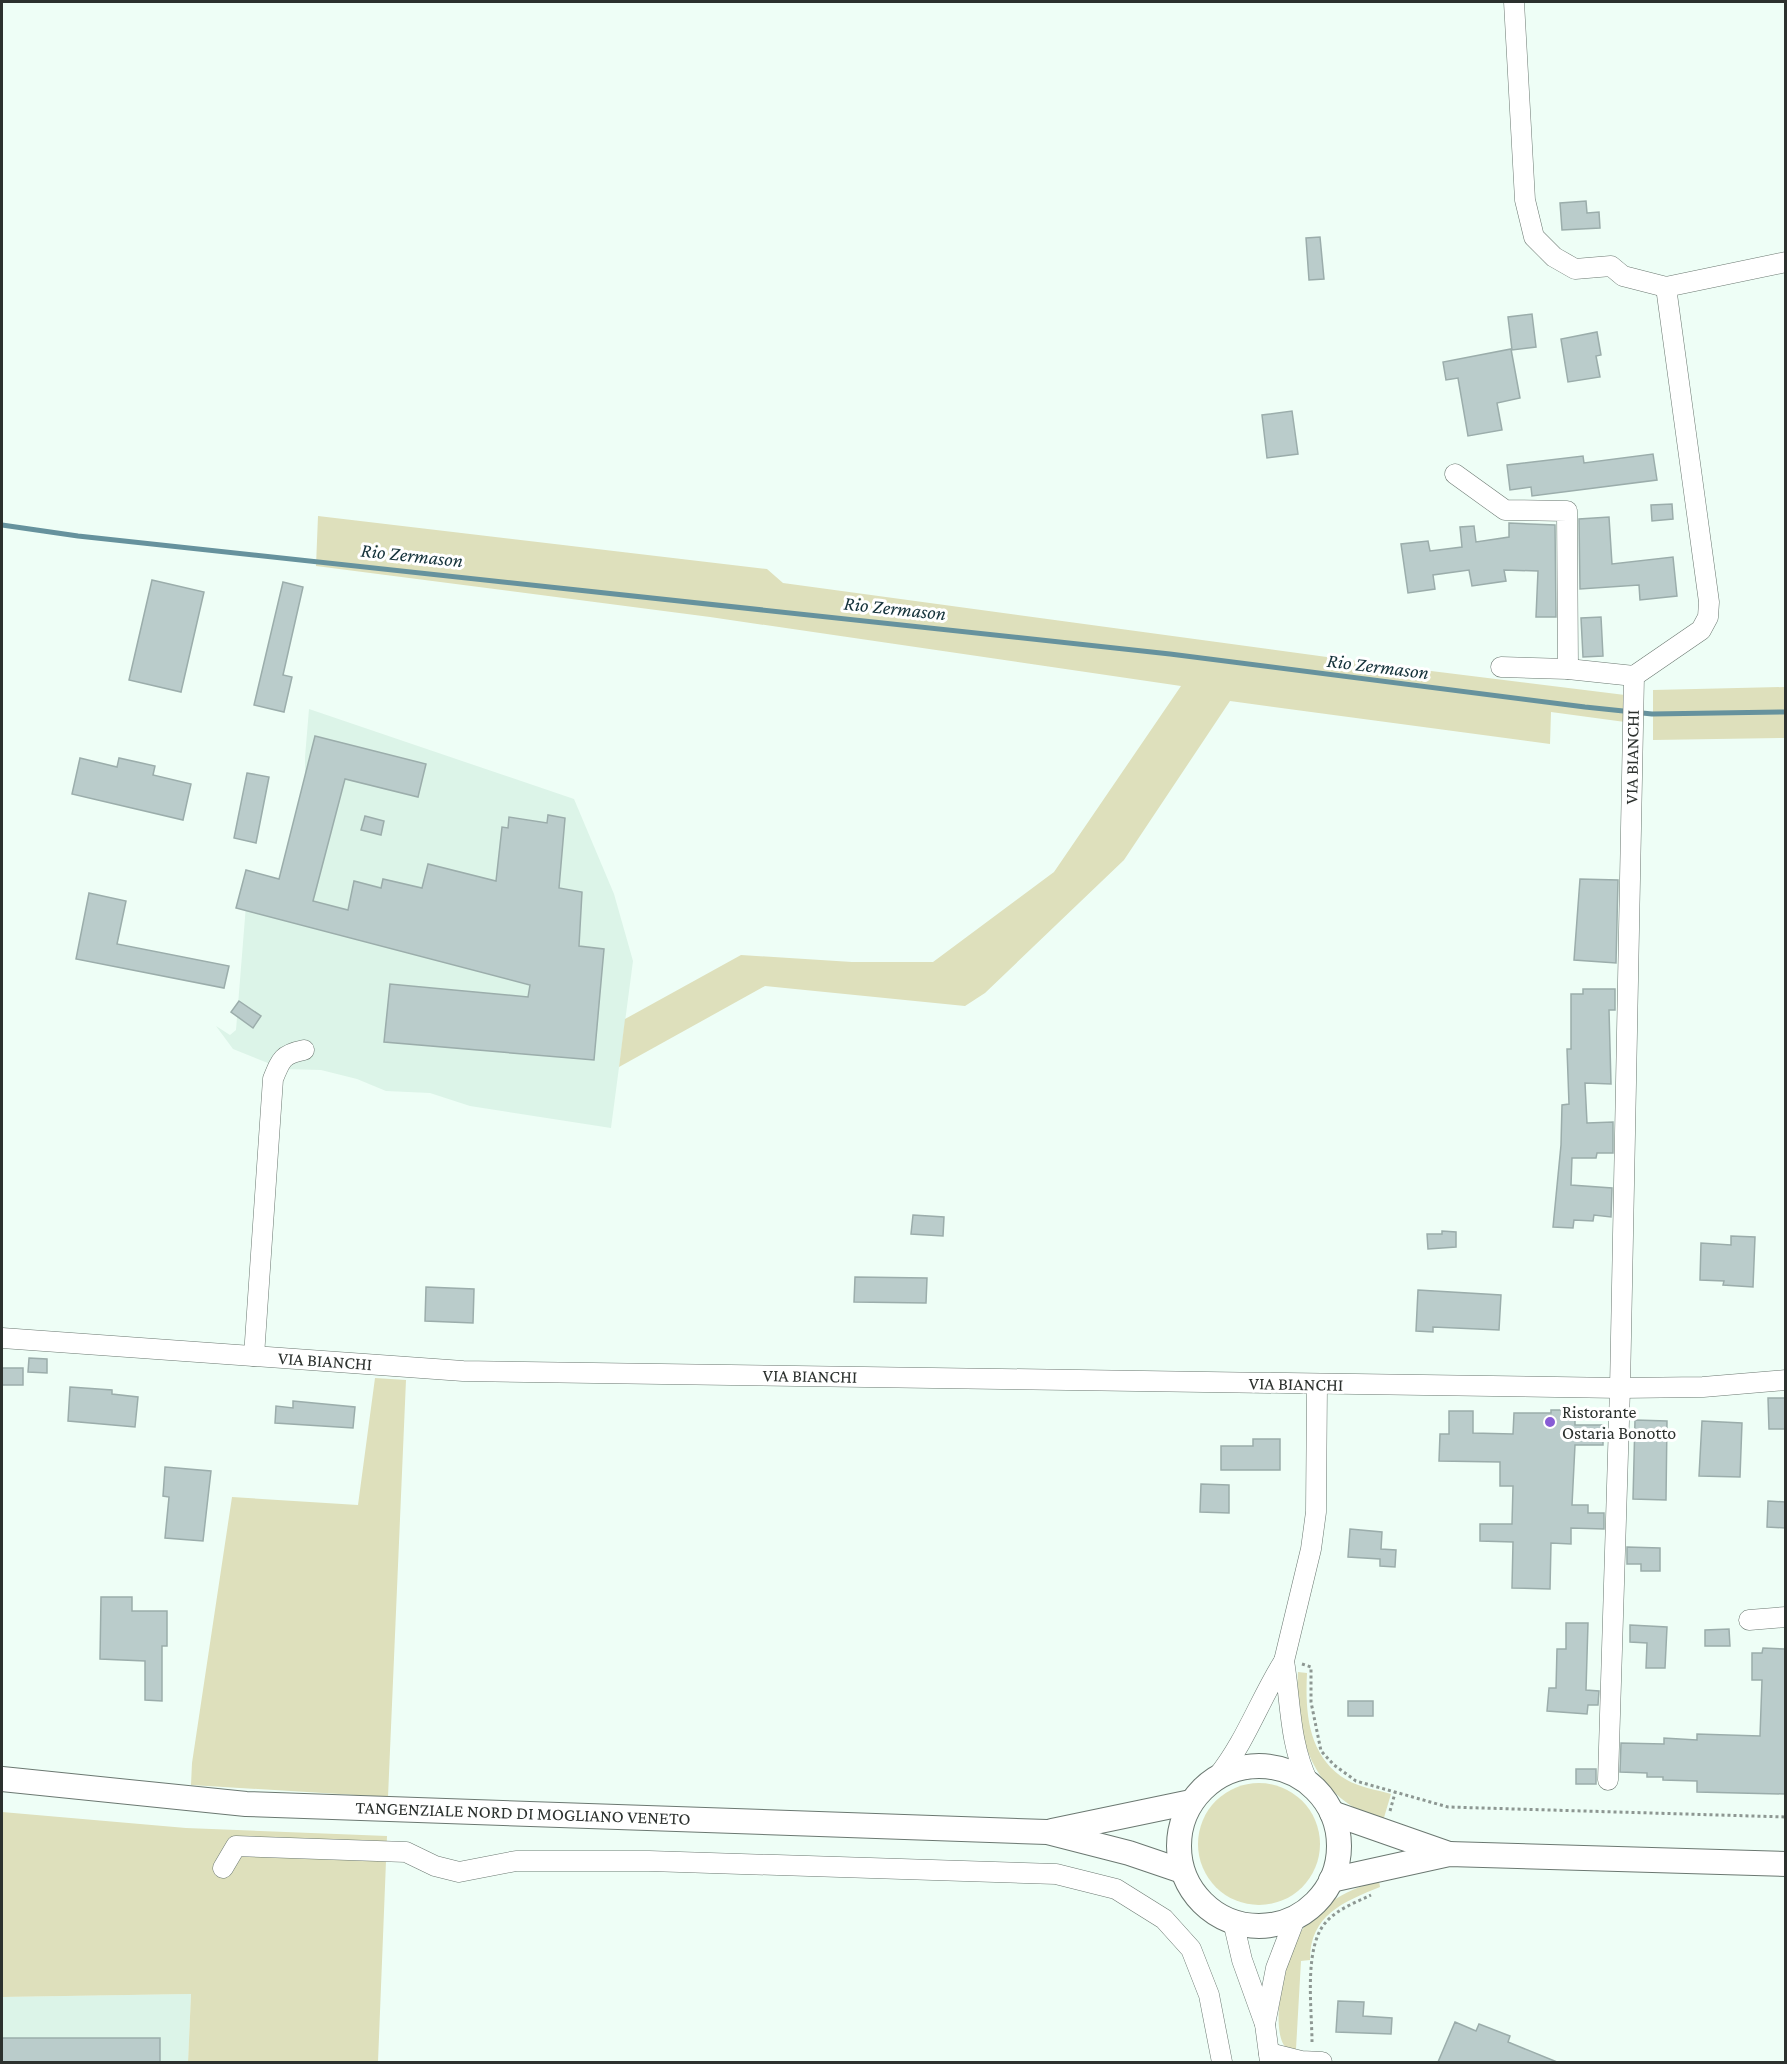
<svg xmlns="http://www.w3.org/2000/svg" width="1787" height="2064" font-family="'Crimson Pro',serif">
	<rect width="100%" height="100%" fill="#eefef6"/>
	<!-- built -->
	<g fill="#dcf4e8">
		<path d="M309 709 574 799 614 894 633 961 611 1128 470 1106 430 1093 386 1091 357 1079 321 1070 283 1069 233 1049 216 1026 230 1035 236 1030 248 880 300 890 305 858V757Z"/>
		<path d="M191 1994 188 2062H2V1997Z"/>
	</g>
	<!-- green -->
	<g fill="#dee0bc">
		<path d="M318 516 767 569 783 583 1415 669 1625 695V722L1551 712 1550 744 1230 701 1124 860 985 993 965 1006 765 986 619 1067 625 1019 741 955 852 962H933L1054 872 1181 686 710 617 316 566Z"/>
		<path d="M1785 687V738L1653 740V690Z"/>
		<path d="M375 1378 406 1380 388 1797 191 1785 192 1763 232 1497 358 1505Z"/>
		<path d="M1298 1672 1307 1673C1305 1713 1308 1757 1347 1780 1359 1787 1377 1790 1391 1794L1383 1821C1315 1799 1293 1738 1298 1672Z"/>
		<circle cx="1259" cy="1844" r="61"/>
		<path d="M2 1812 186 1828 387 1836 378 2062H188L191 1994 2 1997Z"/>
		<path d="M1379 1881 1380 1887C1343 1902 1310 1915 1310 1960L1301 1961 1296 2049H1287C1267 2030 1287 1950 1302 1930 1320 1904 1350 1888 1379 1881Z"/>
	</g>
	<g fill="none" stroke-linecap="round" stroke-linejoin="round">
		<!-- stream -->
		<path stroke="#66929d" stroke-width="5" d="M2 525 78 536 1170 654 1585 707 1652 714 1786 712"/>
	</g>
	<!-- building -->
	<g fill="#bacccb" stroke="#9badab" stroke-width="1.5">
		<path d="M1586 201 1587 213 1599 212 1600 228 1562 230 1560 203Z"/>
		<path d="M1320 237 1324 279 1309 280 1306 238Z"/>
		<path d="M1532 314 1536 347 1512 350 1508 317Z"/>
		<path d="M1597 332 1601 355 1596 356 1600 377 1568 382 1561 339Z"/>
		<path d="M1511 349 1520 398 1497 403 1502 430 1468 436 1458 378 1446 380 1443 362Z"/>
		<path d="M1292 411 1298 454 1267 458 1262 415Z"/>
		<path d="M1653 454 1657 480 1532 496 1531 487 1510 490 1507 465 1583 456 1584 463Z"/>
		<path d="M1672 504 1673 519 1652 521 1651 505Z"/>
		<path d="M1609 517 1612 564 1673 557 1677 596 1640 600 1639 585 1580 589 1579 519Z"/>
		<path d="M1509 523 1555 525 1556 617H1536L1538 571 1504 570 1506 581 1472 586 1469 570 1433 575 1435 589 1408 593 1401 544 1428 541 1430 551 1462 547 1460 527 1474 526 1476 542 1509 537Z"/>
		<path d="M152 580 204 592 181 692 129 680Z"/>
		<path d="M283 582 303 587 283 675 292 677 284 712 254 705Z"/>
		<path d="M1601 617 1603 656 1583 657 1581 618Z"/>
		<path d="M315 736 426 764 418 797 345 779 313 901 348 910 354 881 381 888 383 879 422 888 428 864 496 881 502 827 508 828 509 817 547 823 548 815 565 818 559 888 582 892 579 946 604 949 594 1060 384 1042 390 984 528 997 530 985 236 908 246 870 279 879Z"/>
		<path d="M80 758 117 767 119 758 155 766 153 775 191 784 183 820 72 794Z"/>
		<path d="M247 773 269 777 256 843 234 838Z"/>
		<path d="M365 816 384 821 381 835 361 830Z"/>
		<path d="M1580 879 1618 880 1616 963 1574 960Z"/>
		<path d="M89 893 126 901 117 944 229 966 224 988 76 959Z"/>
		<path d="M1583 989H1615V1010H1609L1611 1084 1585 1083 1587 1123 1613 1122V1153H1597L1596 1158H1572L1571 1185 1612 1188 1611 1217 1594 1215 1593 1221 1574 1220 1573 1228 1553 1227 1561 1145 1562 1105 1569 1104 1567 1049H1571V994H1583Z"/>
		<path d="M239 1001 261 1016 253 1028 231 1012Z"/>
		<path d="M913 1215 944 1217 943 1236 911 1234Z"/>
		<path d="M1442 1231 1456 1232V1247L1428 1249 1427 1234H1442Z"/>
		<path d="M1731 1236 1755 1237 1753 1287 1723 1285 1724 1281 1700 1280 1701 1243 1731 1245Z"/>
		<path d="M855 1277 927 1278 926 1303 854 1302Z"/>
		<path d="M426 1287 474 1289 473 1323 425 1321Z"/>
		<path d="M1418 1290 1501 1295 1499 1330 1433 1327V1332L1416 1331Z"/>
		<path d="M29 1358 47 1359V1373L28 1372Z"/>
		<rect x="2" y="1368" width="21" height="17"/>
		<path d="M70 1387 112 1390V1394L138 1397 135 1427 68 1421Z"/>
		<path d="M1768 1398H1785V1429H1769Z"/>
		<path d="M293 1401 355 1407 353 1428 275 1423 276 1406 293 1408Z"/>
		<path d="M1551 1410H1567V1415H1575V1425H1603V1445H1575L1572 1505H1588V1513H1604V1529L1571 1528V1544L1551 1543 1550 1589 1512 1588 1513 1542 1480 1541V1524H1512L1513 1486H1500V1462L1439 1461 1440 1434H1449V1411H1473V1433L1513 1434 1514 1413H1551Z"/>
		<path d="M1635 1420 1667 1421 1666 1500 1633 1499Z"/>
		<path d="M1702 1421 1742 1423 1740 1477 1699 1476Z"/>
		<path d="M1253 1439H1280V1470H1221V1446H1253Z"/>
		<path d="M165 1467 211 1471 203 1541 165 1538 169 1497 163 1496Z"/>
		<path d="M1201 1484 1229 1485V1513L1200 1512Z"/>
		<path d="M1768 1501 1785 1502V1528L1767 1527Z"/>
		<path d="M1350 1529 1382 1532 1381 1549 1396 1550 1395 1567 1380 1566V1559L1348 1557Z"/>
		<path d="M1627 1547 1660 1548V1571H1641V1564H1627Z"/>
		<path d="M101 1597H132V1611H167V1646H162V1701L145 1700V1661L100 1659Z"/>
		<path d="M1566 1623H1588L1586 1690 1599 1691 1598 1705H1588L1587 1714 1547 1711 1549 1688H1556L1557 1649H1566Z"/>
		<path d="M1630 1625 1667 1627 1665 1668H1646L1647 1643 1630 1642Z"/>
		<path d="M1729 1629 1730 1646H1705V1630Z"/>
		<path d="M1763 1648 1785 1649V1794L1697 1792V1781L1663 1780V1777H1647V1773L1620 1772 1621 1743 1664 1744V1738L1697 1740V1734L1760 1736 1762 1680H1752V1653H1762Z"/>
		<rect x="1348" y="1701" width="25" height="15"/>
		<rect x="1576" y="1769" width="20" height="15"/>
		<path d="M1338 2001 1364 2002 1363 2016 1392 2018 1391 2034 1336 2032Z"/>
		<path d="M1455 2022 1476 2031 1479 2024 1510 2036 1508 2042 1557 2062H1438Z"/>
		<rect x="2" y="2038" width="158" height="24"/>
	</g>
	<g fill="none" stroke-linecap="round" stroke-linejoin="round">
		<!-- minor casing -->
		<g stroke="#6b7871" stroke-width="21">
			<g id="minor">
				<path d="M1514 2 1525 200 1534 237 1554 257 1575 269 1611 266 1623 276 1666 287"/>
				<path d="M1455 474 1505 510 1567 511 1568 669"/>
				<path d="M1501 667 1568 669 1634 676"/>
				<path d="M2 1338 463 1371 1620 1388 1703 1387 1786 1380"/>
				<path d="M254 1356 273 1079C281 1059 283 1054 304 1050"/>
				<path d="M1749 1620 1786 1617"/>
				<path d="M1284 1661 1311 1549 1316 1512 1317 1384"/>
				<path d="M1218 1776C1246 1741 1260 1699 1284 1661 1291 1703 1289 1742 1308 1782"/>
				<path d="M1608 1780 1620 1388 1634 676 1701 630 1708 617 1709 602 1666 287 1786 262"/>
				<path d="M223 1868 236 1846 406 1852 435 1866 459 1872 516 1861H649L1056 1874 1116 1889 1164 1919 1191 1949 1209 1995 1222 2062"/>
				<path d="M1233 1921 1242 1960 1265 2024 1270 2062"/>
				<path d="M1265 2024 1276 1968 1296 1916"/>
				<path d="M1269 2053 1301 2061 1322 2062"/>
			</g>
		</g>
		<!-- major casing -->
		<g stroke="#6b7871" stroke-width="26">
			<g id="major">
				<circle cx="1259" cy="1846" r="80"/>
				<path d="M2 1779 246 1804 1047 1832 1129 1853 1182 1871"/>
				<path d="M1332 1813 1449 1854"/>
				<path d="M1052 1831 1191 1802"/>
				<path d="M1331 1880 1449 1854 1786 1864"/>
			</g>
		</g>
		<!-- path -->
		<g stroke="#8d9792" stroke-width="3" stroke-dasharray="3 3" stroke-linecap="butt">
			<path d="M1302 1664 1311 1667V1702L1321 1751 1334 1765 1356 1781 1448 1807 1786 1817"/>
			<path d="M1390 1811 1395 1793"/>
			<path d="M1312 2042C1312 2009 1303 1945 1327 1921 1338 1909 1356 1902 1371 1895"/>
		</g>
		<!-- minor -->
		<use href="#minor" stroke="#fff" stroke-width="20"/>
		<!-- major -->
		<use href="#major" stroke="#fff" stroke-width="24"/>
	</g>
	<!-- markers -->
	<circle fill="#875bd5" stroke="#fff" stroke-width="2" cx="1550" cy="1422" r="6"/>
	<g text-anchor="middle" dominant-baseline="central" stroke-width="6" stroke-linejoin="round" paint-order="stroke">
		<!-- street labels -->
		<g font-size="18" fill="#2c312e" stroke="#fff">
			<text transform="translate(1632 757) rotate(-89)">VIA BIANCHI</text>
			<text transform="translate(325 1361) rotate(4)">VIA BIANCHI</text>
			<text transform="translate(810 1376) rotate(1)">VIA BIANCHI</text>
			<text transform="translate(1296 1384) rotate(1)">VIA BIANCHI</text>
			<text transform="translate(523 1813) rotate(2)">TANGENZIALE NORD DI MOGLIANO VENETO</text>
		</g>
		<!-- poi labels -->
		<g font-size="18" fill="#2c312e" stroke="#fff" text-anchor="start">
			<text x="1562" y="1412">Ristorante<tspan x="1562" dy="21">Ostaria Bonotto</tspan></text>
		</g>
		<!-- water labels -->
		<g font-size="20" font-style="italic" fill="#133139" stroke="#fff">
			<text transform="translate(412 555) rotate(6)">Rio Zermason</text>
			<text transform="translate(895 608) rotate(6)">Rio Zermason</text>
			<text transform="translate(1378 666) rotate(7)">Rio Zermason</text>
		</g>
	</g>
	<!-- border -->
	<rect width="1787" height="2064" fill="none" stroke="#2c312e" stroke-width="6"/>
</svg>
